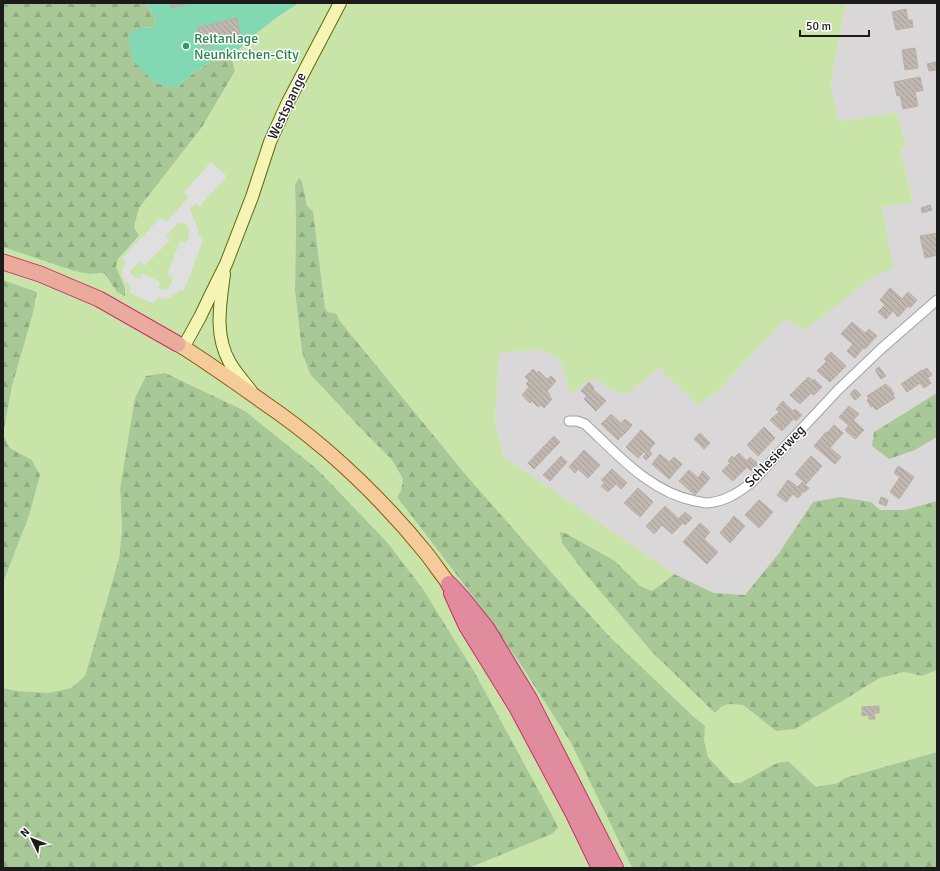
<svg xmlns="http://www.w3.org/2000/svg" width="940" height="871" font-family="Signika,sans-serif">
	<defs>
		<pattern id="forest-firs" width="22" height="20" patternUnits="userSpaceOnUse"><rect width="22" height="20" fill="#a8c997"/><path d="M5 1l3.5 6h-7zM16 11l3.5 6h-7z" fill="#90ac82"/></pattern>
		<pattern id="building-back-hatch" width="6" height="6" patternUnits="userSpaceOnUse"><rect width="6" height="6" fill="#c0b7b0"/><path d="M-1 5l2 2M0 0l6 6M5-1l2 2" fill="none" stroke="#a49d97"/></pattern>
	</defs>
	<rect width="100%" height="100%" fill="#ece7e0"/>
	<!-- residential -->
	<path fill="#d9d7d8" d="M846 3H937V393L874 432 915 450 937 437V501L904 510H880L871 502 779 553 745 595 714 593 674 574 512 462 504 458 495 421 499 353 541 349 559 359 566 377 568 390 574 393 583 384 596 378 613 391 627 394 659 368 718 391 785 319 870 279 892 268 882 207 913 201 900 149 906 147 897 113 838 121 831 82Z"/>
	<!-- grass -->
	<path fill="#c8e4a8" d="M299 3H846L831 82 838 121 897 113 906 147 900 149 913 202 882 207 893 268 870 279 805 330 785 319 718 391 698 405 659 368 627 394 613 391 596 378 583 384 574 393 568 390 566 377 559 359 541 349 499 353 495 421 504 458 512 462 674 574 663 583 652 591 640 586 615 561 715 713 721 707 728 704 743 705 759 718 852 695 880 678 904 672 922 676 937 670V752L845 778 838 783 816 787 788 761 777 763 740 783 732 784 708 757 704 740V726L694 717 611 638 568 591 466 475 339 320 337 314 328 312 325 308 313 211 307 206 302 181 295 185 296 224 295 291 302 352 310 374 365 433 392 460 403 479 401 491 397 497 472 595 521 665 571 743 632 868H469L552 834 558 828 552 815 475 673 423 589 387 542 317 469 245 411 165 374 146 376 120 489 122 529 119 558 85 676 71 688 48 693 18 691 3 688V583L30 513 40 475 32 460 10 448 3 435 12 386 32 313 37 292 3 280V247L74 271 89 274 104 273 117 292 125 288 116 268 118 259 139 237 134 227 139 208 202 127 235 71 231 56 257 33 276 18Z"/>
	<!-- forest -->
	<g fill="url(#forest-firs)">
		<path d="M3 3H145L149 7 156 21 153 28 141 27 177 88 192 74 213 60 231 56 235 71 202 127 139 208 134 227 139 236 118 259 116 267 125 288V296L117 292 104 273 89 274 74 271 3 247Z"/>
		<path d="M299 178 302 181 307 206 313 211 325 308 328 312 337 314 339 320 466 475 568 591 611 638 694 717 705 726 704 740 708 757 732 783H740L777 763 788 761 816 787 838 783 845 778 937 752V868H632L571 743 521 665 472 595 397 497 401 491 403 479 392 460 365 433 310 374 302 352 295 291 296 224 295 185Z"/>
		<path d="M3 280 37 292 33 313 12 386 3 435 10 448 32 460 40 475 30 513 3 583Z"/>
		<path d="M165 373 245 411 317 469 387 542 423 589 475 673 552 815 558 828 552 834 469 868H3V688L18 691 48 693 71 688 85 676 119 558 122 529 120 489 135 398 146 376Z"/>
		<path d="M937 393V437L915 450 889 459 872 446 874 432Z"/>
		<path d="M840 497 871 502 880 510H904L937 501V670L922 676 904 672 880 678 852 695 795 729 776 731 743 705 728 704 721 707 715 713 652 652 584 572 562 543 560 532 565 533 615 561 640 586 652 591 663 583 674 574 714 593 745 595 779 553 813 502Z"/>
	</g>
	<!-- pitch -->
	<path fill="#81d8b3" d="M145 3H299L276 18 257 33 231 56 213 60 192 74 177 88 157 84 132 60 128 35 141 27 153 28 156 21 149 7Z"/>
	<!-- parking -->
	<path fill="#dfdfdf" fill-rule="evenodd" d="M211 162 227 176 199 207 196 203 190 209 198 229V235L203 240 184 291 181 290 169 298 164 299 158 297 154 304 130 293 131 286 124 280 122 275V269L126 263 123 257 161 217 166 222 189 197 184 192ZM178 223 185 224 188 227 189 232V236L186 243 180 241 167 275 173 278 170 286 168 289 163 290 158 288 160 282 142 273 140 279 132 275 130 273 131 270 139 262 144 266 170 240 166 235Z"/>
	<!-- building -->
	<g fill="url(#building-back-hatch)" stroke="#bcaea4">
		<path d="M170 3H189L171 8Z"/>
		<path d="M906 9 908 20H912L913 27 896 30 892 12Z"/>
		<path d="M237 18 241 38 202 47 197 28Z"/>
		<path d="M915 48 918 68 905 70 902 50Z"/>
		<path d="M936 62 937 70 929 71 927 64Z"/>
		<path d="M920 77 923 90 915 92 918 106 903 109 900 95 897 96 894 82Z"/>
		<path d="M930 205 932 210 922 213 921 208Z"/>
		<path d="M937 233V255L925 258 920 236Z"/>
		<path d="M890 288 909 305 898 317 893 311 886 319 878 312 885 305 880 300Z"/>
		<path d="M908 292 917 300 910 308 908 306 909 305 902 299Z"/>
		<path d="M852 322 873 340 865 349 863 348 855 358 847 351 853 344 841 334Z"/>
		<path d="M869 329 877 336 873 340 865 333Z"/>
		<path d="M831 352 846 366 830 382 817 371 827 361 824 359Z"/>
		<path d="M879 367 886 376 881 379 875 370Z"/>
		<path d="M927 368 932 375 927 378 922 371Z"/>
		<path d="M533 369 537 373 539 371 547 379 551 376 556 381 547 391 550 395 549 396 552 399 544 408 541 405 538 407 532 401 530 403 522 395 529 387 526 384 529 381 525 377Z"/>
		<path d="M922 370 931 383 924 388 920 383 907 392 901 384Z"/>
		<path d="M808 377 813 381 814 379 822 387 814 395 811 393 800 404 790 395Z"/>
		<path d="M589 382 594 388 587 396 581 391Z"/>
		<path d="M886 384 888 387H890L894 394 893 395 895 398 876 410 873 406 871 407 867 400 869 399 867 396Z"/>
		<path d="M593 389 606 401 596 411 584 399Z"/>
		<path d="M855 389 861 395 855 400 850 394Z"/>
		<path d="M783 401 797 415 782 431 770 420 779 412 776 409Z"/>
		<path d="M849 406 859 414 848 425 839 417Z"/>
		<path d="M795 409 802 415 796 421 794 419 797 415 793 411Z"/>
		<path d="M611 414 628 430 618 440 601 424Z"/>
		<path d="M625 419 632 425 628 430 621 423Z"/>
		<path d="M853 420 864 430 855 439 845 430Z"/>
		<path d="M834 425 843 433 836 441 827 433Z"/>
		<path d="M764 427 775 438 758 456 747 445Z"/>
		<path d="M641 430 655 443 646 454 644 452 638 458 626 447Z"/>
		<path d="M826 432 836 441 830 448 841 457 835 464 814 446Z"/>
		<path d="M700 433 710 443 704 449 694 439Z"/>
		<path d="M554 436 560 442 534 469 528 463Z"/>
		<path d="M584 450 600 465 588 478 578 469 575 473 569 467Z"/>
		<path d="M649 450 652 454 646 460 643 457Z"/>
		<path d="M739 453 750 464 733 481 722 471 730 463 728 461 732 456 734 458Z"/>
		<path d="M660 454 669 462 674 457 682 464 669 479 652 464Z"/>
		<path d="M561 456 567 462 550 481 543 475Z"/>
		<path d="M811 456 822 466 806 484 795 474Z"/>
		<path d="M750 457 758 464 751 471 747 467 750 464 747 461Z"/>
		<path d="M898 466 914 477 899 499 890 492 900 477 894 473Z"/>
		<path d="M612 469 627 483 621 489 616 484 608 492 601 486 605 483 601 480Z"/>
		<path d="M689 470 705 484 695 495 679 481Z"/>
		<path d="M703 471 710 478 705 484 698 478Z"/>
		<path d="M788 480 804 491 798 498 793 494 786 502 777 495Z"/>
		<path d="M802 482 809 488 805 492 798 487Z"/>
		<path d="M638 488 653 502 640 517 624 503Z"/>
		<path d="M881 497 888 500 886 506 879 503Z"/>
		<path d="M759 500 773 512 759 528 745 515Z"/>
		<path d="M665 506 683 523 672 534 662 525 654 534 646 526Z"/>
		<path d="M685 512 692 518 685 525 678 519Z"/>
		<path d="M734 516 745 526 730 543 720 533Z"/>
		<path d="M700 523 710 532 704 539 718 552 707 564 683 542Z"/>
		<path d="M879 706V713H874L875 719H869V715L862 716V707Z"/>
	</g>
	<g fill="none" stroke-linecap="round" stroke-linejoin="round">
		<!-- minor casing -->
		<g stroke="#a2a2a2" stroke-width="11">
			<path id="minor" d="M569 421H577L585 424C617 454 650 492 695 501 698 501 703 503 707 503 724 502 738 493 751 483L838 390 882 348 937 300"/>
		</g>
		<!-- secondary casing -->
		<g stroke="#62690a" stroke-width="14">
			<g id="secondary">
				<path d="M224 274C220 305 214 335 230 363 236 373 244 382 251 391"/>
				<path d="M183 348 200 317 214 288 226 264 252 197 270 142 288 102 340 3"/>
			</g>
		</g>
		<!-- primary casing -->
		<g stroke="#895908" stroke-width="16">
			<path id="primary" d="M178 344C207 362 235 382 263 402 285 417 306 433 326 450 362 481 396 516 426 553 434 563 441 574 449 584"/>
		</g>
		<!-- trunk casing -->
		<g stroke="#ca2d69" stroke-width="17">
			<path id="trunk" d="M3 262 40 274 99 299 178 344"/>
		</g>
		<!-- motorway casing -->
		<g stroke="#ca2d69" stroke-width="18">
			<g id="motorway">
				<path d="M449 584 462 598 486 628 529 699 615 868"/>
				<path d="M452 593 461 613 467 626 517 707 574 814 600 868"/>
			</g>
		</g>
		<!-- minor -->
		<use href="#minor" stroke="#fff" stroke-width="9"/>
		<!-- secondary -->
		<use href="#secondary" stroke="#f4f5b5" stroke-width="12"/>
		<!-- primary -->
		<use href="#primary" stroke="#f6cb9b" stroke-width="14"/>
		<!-- trunk -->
		<use href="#trunk" stroke="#ebab9c" stroke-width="15"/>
		<!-- motorway -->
		<use href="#motorway" stroke="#e08b9e" stroke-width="16"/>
	</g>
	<!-- markers -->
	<circle fill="#2e9e5b" stroke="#fff" stroke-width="1.5" cx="186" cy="46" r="4"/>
	<g text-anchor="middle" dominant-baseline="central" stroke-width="3" stroke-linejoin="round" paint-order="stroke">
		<!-- leisure labels -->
		<g font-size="14" fill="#27864d" stroke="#fff" text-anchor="start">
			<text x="194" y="38">Reitanlage<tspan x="194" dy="16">Neunkirchen-City</tspan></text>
		</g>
		<!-- street labels -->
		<g font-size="14" fill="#1b1b1b" stroke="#fff">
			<text transform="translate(287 106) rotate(-65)">Westspange</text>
			<text transform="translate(775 456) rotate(-46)">Schlesierweg</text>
		</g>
	</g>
	<!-- border -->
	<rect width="940" height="871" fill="none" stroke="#1b1b1b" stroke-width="8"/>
	<!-- north arrow -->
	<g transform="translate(32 839) rotate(313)" stroke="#ffffff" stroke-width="3" paint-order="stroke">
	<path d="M0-3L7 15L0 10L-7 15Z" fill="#1b1b1b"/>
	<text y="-6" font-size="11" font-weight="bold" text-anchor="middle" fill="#1b1b1b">N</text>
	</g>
	<!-- scale -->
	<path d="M800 30v6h69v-6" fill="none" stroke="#1b1b1b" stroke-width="2"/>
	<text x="806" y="30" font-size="12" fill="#1b1b1b" stroke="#ffffff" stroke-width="3" paint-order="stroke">50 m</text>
</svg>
